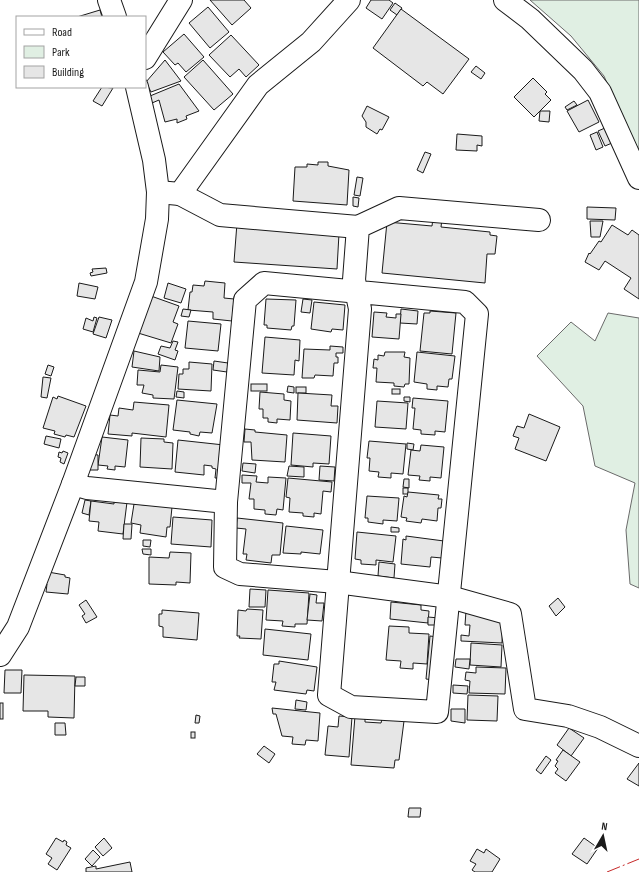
<svg xmlns="http://www.w3.org/2000/svg" width="639" height="872" font-family="'Sofia Sans Condensed',sans-serif">
	<rect width="100%" height="100%" fill="#fff"/>
	<!-- green -->
	<g fill="#e0efe3" stroke="#6a6a6a">
		<path d="M530 0H639V149L632 141 604 76 571 36Z"/>
		<path d="M608 313 639 318V588L630 584 626 530 635 483 595 466 583 406 537 356 571 322 595 341Z"/>
	</g>
	<!-- building -->
	<g fill="#e6e6e6" stroke="#1a1a1a">
		<path d="M210 0H244L251 8 232 25Z"/>
		<path d="M371 0H389L393 3 382 19 366 8Z"/>
		<path d="M395 3 402 8 397 15 390 10Z"/>
		<path d="M208 7 229 32 210 48 189 23Z"/>
		<path d="M401 9 469 59 443 94 427 82 423 86 373 48Z"/>
		<path d="M100 10 102 17H77Z"/>
		<path d="M184 34 204 57 186 72 178 63 175 65 163 52Z"/>
		<path d="M231 35 259 65 246 77 239 69 230 77 209 55Z"/>
		<path d="M165 60 181 81 151 92 146 82Z"/>
		<path d="M203 60 233 94 214 110 184 77Z"/>
		<path d="M476 66 485 73 481 79 471 72Z"/>
		<path d="M533 78 547 92 545 94 551 100 534 117 514 97Z"/>
		<path d="M179 84 199 111 186 116 187 119 177 123V119L165 122 159 100 152 103 150 96Z"/>
		<path d="M102 87 113 88 102 106 93 101Z"/>
		<path d="M588 100 599 122 579 132 567 111Z"/>
		<path d="M574 101 577 105 567 110 565 107Z"/>
		<path d="M367 106 389 117 382 130 380 129 377 134 366 127V122L362 116Z"/>
		<path d="M540 111H550L549 122 539 121Z"/>
		<path d="M605 128 612 143 605 146 598 131Z"/>
		<path d="M597 132 603 147 596 150 590 135Z"/>
		<path d="M457 134 482 136V146L477 145V151L456 150Z"/>
		<path d="M425 152 431 154 423 173 417 170Z"/>
		<path d="M318 162H328V166L349 170 347 205 293 201 295 167H307V164L318 165Z"/>
		<path d="M357 177 363 178 360 196 354 195Z"/>
		<path d="M353 197 359 198 358 207 353 206Z"/>
		<path d="M587 207 616 208 615 220 587 219Z"/>
		<path d="M238 210 340 216 337 269 234 262Z"/>
		<path d="M433 218 442 219 441 227 490 232V235L497 236 495 254H487L485 283 382 273 387 222 432 226Z"/>
		<path d="M590 221H603L600 237H591Z"/>
		<path d="M612 225 628 235 632 230 639 235V299L624 289 631 278 605 261 599 270 585 262 589 253 590 254 599 241 601 242Z"/>
		<path d="M106 268 107 273 91 276 90 273 93 272 92 269Z"/>
		<path d="M205 281 225 283 224 298 234 299 232 321 213 319V312L188 310 190 292H192L193 285 204 286Z"/>
		<path d="M79 283 98 287 95 299 77 296Z"/>
		<path d="M168 283 186 289 181 303 164 298Z"/>
		<path d="M151 296 179 306 173 322 178 324 171 343 138 333Z"/>
		<path d="M266 299 296 300 294 326H292L291 330 267 328V325H264Z"/>
		<path d="M303 299 312 300 310 313 301 312Z"/>
		<path d="M314 302 345 305 343 330 332 329 331 332 311 329Z"/>
		<path d="M183 309 191 310 189 317 181 316Z"/>
		<path d="M401 309 418 311 417 324 400 323Z"/>
		<path d="M430 311 456 313 452 354 420 351 424 313H430Z"/>
		<path d="M374 312 387 313 386 317 396 318V314H401L399 339 372 337Z"/>
		<path d="M94 317 97 318 93 332 83 329 86 318 93 321Z"/>
		<path d="M99 317 112 320 106 338 93 334Z"/>
		<path d="M188 321 221 324 218 351 185 348Z"/>
		<path d="M265 337 300 340 299 361 295 360 294 375 262 373Z"/>
		<path d="M173 341 178 342 175 350 178 351 175 360 158 354 161 346 170 348Z"/>
		<path d="M330 346 343 347V353H336V357H338V363H334L333 376 315 375 314 378H302L304 349 330 350Z"/>
		<path d="M134 351 160 357 159 371 132 367Z"/>
		<path d="M385 352H405L404 357 410 358 409 384H405L404 387 394 386V383L376 382 377 368H373L374 359 378 360V355L384 356Z"/>
		<path d="M417 352 455 356 452 379H449L448 387 437 386V390L427 389V384L414 382Z"/>
		<path d="M214 361 228 363 227 372 213 370Z"/>
		<path d="M189 362 212 364 211 391 178 389 179 374H183V369H189Z"/>
		<path d="M48 365 54 367 51 376 45 374Z"/>
		<path d="M161 365 178 367 174 399 153 398V395L142 393 144 385H137L138 370 160 372Z"/>
		<path d="M43 377 51 378 47 398 41 397Z"/>
		<rect x="251" y="384" width="16" height="7"/>
		<path d="M288 386 294 387V393L287 392Z"/>
		<rect x="296" y="387" width="10" height="6"/>
		<rect x="392" y="389" width="8" height="5"/>
		<path d="M177 391 184 392V398L176 397Z"/>
		<path d="M260 392 284 394V400L291 401 290 420 277 419V423L268 422V418H263V409H259Z"/>
		<path d="M298 393 332 395 331 406H338L337 423 297 420Z"/>
		<path d="M58 396 86 406 74 437 66 435 65 437 54 434 55 431 43 428 53 397 57 399Z"/>
		<path d="M404 397H410V402L404 401Z"/>
		<path d="M413 398 448 401 445 432 435 431V435L421 434V430L413 429 415 408H412Z"/>
		<path d="M177 400 217 404 212 433 200 432 199 436 190 434V432L173 430Z"/>
		<path d="M377 401 408 403 406 429 375 427Z"/>
		<path d="M134 402 169 405 166 437 132 433V436L108 434 110 415 118 416 119 408 133 410Z"/>
		<path d="M529 414 560 427 546 461 515 449 519 438 513 436 517 426 524 428Z"/>
		<path d="M245 429 255 430V432L287 435 285 462 252 460 251 442H244Z"/>
		<path d="M293 433 331 436 329 464 313 463V467L291 465Z"/>
		<path d="M46 436 61 439 59 448 44 444Z"/>
		<path d="M102 437 128 440 125 467 115 466V470L107 469 108 466 98 465Z"/>
		<path d="M141 438 164 439V442L173 443 172 469 140 467Z"/>
		<path d="M178 440 224 445 221 478H215L216 469 212 468V466L204 465V475L175 472Z"/>
		<path d="M369 441 406 444 403 474 391 473V478L378 477 379 472 369 471 370 458H367Z"/>
		<path d="M407 443 414 444 413 450 407 449Z"/>
		<path d="M421 445 444 447 441 478 430 477V481L419 480 420 476 408 475 411 450 420 451Z"/>
		<path d="M63 451 68 453 64 464 60 462 61 458 58 457 59 452 62 453Z"/>
		<path d="M90 454 98 455V470H89Z"/>
		<path d="M243 463 256 464 255 473 242 471Z"/>
		<path d="M289 466 304 467V477L287 476Z"/>
		<path d="M320 466 335 467 334 481 319 480Z"/>
		<path d="M242 475 257 476 256 482 268 483V477L286 478 283 510 277 509 276 515 265 514V510L254 509V499H249L251 483H242Z"/>
		<path d="M288 478 332 482 331 492 323 491 321 514 314 513V517L303 516V513L289 512 290 498 286 497Z"/>
		<path d="M404 479H409V488L403 487Z"/>
		<rect x="403" y="488" width="5" height="6"/>
		<path d="M408 492 439 495 438 499H442L441 508H438L437 521 422 519 421 523 406 521 407 518 401 517 404 496 407 497Z"/>
		<path d="M367 496 399 498 397 521 383 520V524L368 522V518H365Z"/>
		<path d="M85 500 91 501 89 515 82 513Z"/>
		<path d="M91 501 114 504V501L127 502 123 534 98 531 99 522 89 521Z"/>
		<path d="M134 504 172 507 170 527H167L166 537 140 533 141 525 131 523Z"/>
		<path d="M173 517 212 520 211 547 171 544Z"/>
		<path d="M237 518 283 523 280 555H272L271 563 246 560 247 554H243L246 529 236 528Z"/>
		<path d="M124 524H132L131 539H123Z"/>
		<path d="M286 526 323 530 320 554 301 552V554L283 553Z"/>
		<path d="M391 527 399 528V532H391Z"/>
		<path d="M357 532 396 536 393 562 376 560V565L361 564V560L355 559Z"/>
		<path d="M406 536 444 541 442 558 431 557 430 567 401 564 403 539 406 540Z"/>
		<path d="M143 540H151L150 547 143 546Z"/>
		<path d="M142 549H151V555L143 554Z"/>
		<path d="M170 552 191 553 190 583 176 582V585L149 584V557L169 558Z"/>
		<path d="M379 562 395 564 394 578 378 576Z"/>
		<path d="M48 572 65 575V577L70 578 68 594 46 592 47 584H43Z"/>
		<path d="M250 589 266 590 265 607H249Z"/>
		<path d="M268 590 309 593 307 624H295V627L282 626 283 621 266 620Z"/>
		<path d="M310 594 317 595 316 603H324L322 621 307 620Z"/>
		<path d="M558 598 565 607 556 616 549 606Z"/>
		<path d="M86 600 97 617 86 623 82 616 85 614 79 605Z"/>
		<path d="M391 602 421 605V610L429 611 428 623 390 619Z"/>
		<path d="M247 609 263 610 261 639 239 638 240 636H237L238 610 246 611Z"/>
		<path d="M162 610 199 613 197 640 163 637V627L159 626V614H162Z"/>
		<path d="M466 611 503 618 502 643 461 641V635L469 636 470 625H465Z"/>
		<path d="M428 617 439 618V625H428Z"/>
		<path d="M389 626 409 627V633L429 634 427 664 413 663V669L400 668 401 661 386 660Z"/>
		<path d="M265 629 311 634 308 660 263 655Z"/>
		<path d="M430 636 438 637 434 680 426 679Z"/>
		<path d="M471 643 502 645 501 667 470 665Z"/>
		<path d="M456 659H470L469 669 455 667Z"/>
		<path d="M279 661 317 667 314 691 307 690 306 694 274 690 276 682H272L274 664H279Z"/>
		<path d="M476 667 506 668 505 694 469 693 470 681 465 680 466 672 476 673Z"/>
		<path d="M5 670H22L21 693H4Z"/>
		<path d="M24 675 75 676 74 718 48 717V711H23Z"/>
		<path d="M76 677H85V686H75Z"/>
		<path d="M453 685 468 686 467 694 453 693Z"/>
		<path d="M468 695 498 696 497 721 467 720Z"/>
		<path d="M296 700 307 702 306 710 295 709Z"/>
		<rect x="0" y="703" width="3" height="16"/>
		<path d="M272 708 320 713 318 741 306 740 305 745 292 744 293 737 282 736 276 714H273Z"/>
		<path d="M451 709H465V723L451 721Z"/>
		<path d="M196 715 200 716 199 723H195Z"/>
		<path d="M339 716 352 717 349 757 325 755 328 726 338 727Z"/>
		<path d="M355 716 365 717V722L381 723 382 719 404 721 399 760H395L394 768 351 765Z"/>
		<path d="M55 723H65L66 735H55Z"/>
		<path d="M569 728 584 738 571 756 557 745Z"/>
		<rect x="191" y="732" width="4" height="6"/>
		<path d="M264 746 275 754 269 763 257 754Z"/>
		<path d="M563 750 580 762 566 781 555 773 558 769 555 766 558 761 556 760Z"/>
		<path d="M546 756 551 760 541 774 536 770Z"/>
		<path d="M639 763V786L627 779Z"/>
		<path d="M409 808H421L420 817H408Z"/>
		<path d="M56 838 63 842 64 840 67 842 66 845 71 848 57 870 48 864 52 858 46 854Z"/>
		<path d="M104 838 112 848 103 856 95 847Z"/>
		<path d="M584 838 598 848 587 864 572 854Z"/>
		<path d="M477 849 484 853 486 849 500 859 492 872H475L472 870 476 864 470 861Z"/>
		<path d="M93 850 100 857 92 866 85 859Z"/>
		<path d="M130 862 132 872H86V868L96 866V869Z"/>
	</g>
	<g fill="none" stroke-linecap="round" stroke-linejoin="round">
		<!-- minor casing -->
		<g stroke="#1a1a1a" stroke-width="24">
			<g id="minor">
				<path d="M109 0 115 17"/>
				<path d="M505 0 530 19 583 70 600 92 639 178"/>
				<path d="M145 58 181 0"/>
				<path d="M158 192 180 194 258 85 311 42 349 0"/>
				<path d="M180 194 220 215 358 227"/>
				<path d="M73 484 87 488 226 502 225 567 240 574 337 582 450 597 510 614 525 709 568 716 600 727 639 746"/>
				<path d="M226 502 245 300 264 283 465 302 477 314 437 712 351 707 329 695 360 309 354 280 358 227 399 208 539 220"/>
				<path d="M0 655 18 627 73 484 146 282 157 219 158 192 154 160 137 87"/>
			</g>
		</g>
		<!-- minor -->
		<use href="#minor" stroke="#fff" stroke-width="22"/>
		<!-- power -->
		<path stroke="#c62828" stroke-width="1" stroke-dasharray="14 3 2 3" stroke-linecap="butt" d="M607 872 639 859"/>
	</g>
	<!-- legend -->
	<rect x="16" y="16" width="130" height="72" fill="#ffffff" stroke="#a3a3a3"/>
	<rect x="24" y="29" width="20" height="6" fill="#ffffff" stroke="#a3a3a3"/>
	<text x="52" y="36" font-size="12" fill="#1a1a1a">Road</text>
	<rect x="24" y="46" width="20" height="12" fill="#e0efe3" stroke="#a3a3a3"/>
	<text x="52" y="56" font-size="12" fill="#1a1a1a">Park</text>
	<rect x="24" y="66" width="20" height="12" fill="#e6e6e6" stroke="#a3a3a3"/>
	<text x="52" y="76" font-size="12" fill="#1a1a1a">Building</text>
	<!-- north arrow -->
	<g transform="translate(603 836) rotate(9)" stroke="#ffffff" stroke-width="3" paint-order="stroke">
	<path d="M0-3L7 15L0 10L-7 15Z" fill="#1a1a1a"/>
	<text y="-6" font-size="11" font-weight="bold" text-anchor="middle" fill="#1a1a1a">N</text>
	</g>
</svg>
